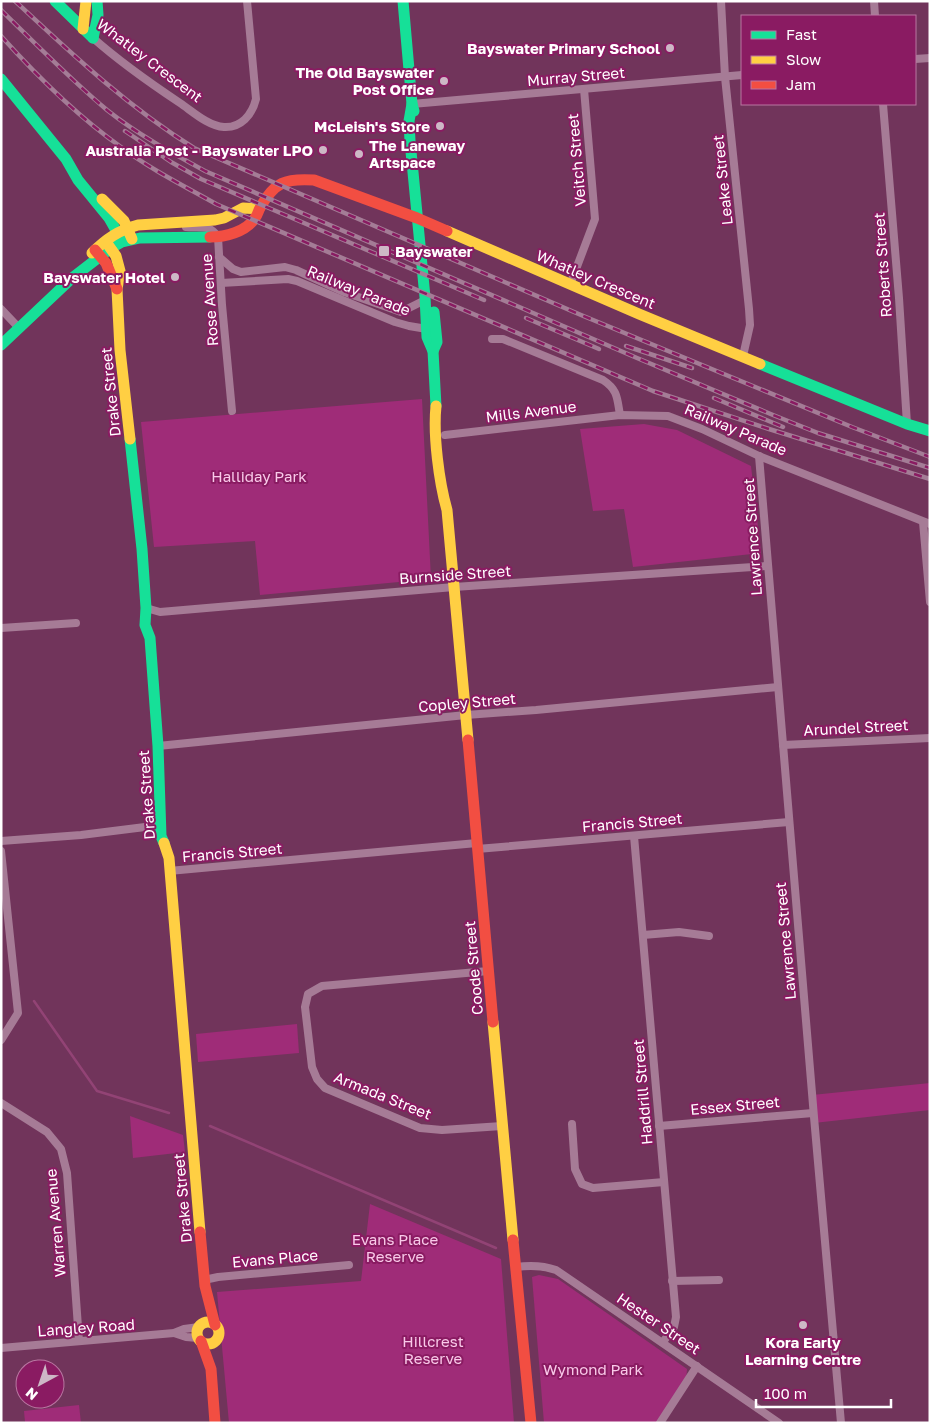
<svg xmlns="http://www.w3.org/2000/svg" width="931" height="1424" font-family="'Golos Text',sans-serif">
	<rect width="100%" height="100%" fill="#71345b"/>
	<!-- green -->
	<g fill="#9f2c78">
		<path d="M422 399 431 579 260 595 255 541 154 547 141 422Z"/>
		<path d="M644 424 677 430 751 466 761 553 633 567 624 509 593 511 580 429Z"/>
		<path d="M297 1024 299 1053 198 1062 196 1034Z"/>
		<path d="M930 1083V1110L814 1123 812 1095Z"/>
		<path d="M130 1116 183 1135 185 1152 133 1158Z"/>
		<path d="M370 1204 501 1259 514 1423H229L217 1292 361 1281Z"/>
		<path d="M539 1275 558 1279 687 1369 686 1381 658 1423H544L532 1277Z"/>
		<path d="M79 1405 81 1423 25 1422 24 1411Z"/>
	</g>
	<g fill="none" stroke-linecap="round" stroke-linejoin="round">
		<!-- stream -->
		<g stroke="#924375" stroke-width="2.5">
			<path d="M34 1001 97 1091 169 1113"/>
			<path d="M210 1126 496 1248"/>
		</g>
		<!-- street -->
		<g stroke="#a67b96" stroke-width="8">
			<path d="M721 1 725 77 749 309 750 325 743 356"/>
			<path d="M874 1 875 16"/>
			<path d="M93 38C120 62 150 83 180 103 192 111 208 126 224 127 241 128 252 115 256 99L247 1"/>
			<path d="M915 59 930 58"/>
			<path d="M412 104 742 75"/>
			<path d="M883 104 899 298 907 424"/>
			<path d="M186 227C200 228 210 224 218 237L222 305 232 411"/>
			<path d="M219 257 233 269 241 272 285 267 296 270 344 292 401 312 425 300"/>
			<path d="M221 283 288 279 297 281 395 322 409 326 427 329"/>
			<path d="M570 285 595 219 584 89"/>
			<path d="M1 309 19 328"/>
			<path d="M492 339H503L603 380C618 390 617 398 620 415"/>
			<path d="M445 435 620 415 668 416 702 429 759 456 930 524"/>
			<path d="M759 456 814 1117 841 1423"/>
			<path d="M923 522 930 602"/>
			<path d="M146 608 160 612 454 587 767 566"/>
			<path d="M1 628 76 623"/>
			<path d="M783 745 930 738"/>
			<path d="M158 746 466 715 536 710 778 687"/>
			<path d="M634 836 676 1317 674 1327 663 1342"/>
			<path d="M1 841 81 835 161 825"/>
			<path d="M477 849 789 822"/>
			<path d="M1 851 18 1013 1 1040"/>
			<path d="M169 871 477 843"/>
			<path d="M643 935 679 932 709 936"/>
			<path d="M488 971 322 986 308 994 305 1007 312 1067 317 1079 325 1088 420 1128 442 1130 502 1126"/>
			<path d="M1 1103 47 1132 61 1149 67 1173 79 1341"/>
			<path d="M572 1124 575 1169 582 1184 593 1188 664 1182"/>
			<path d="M659 1126 813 1113"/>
			<path d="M516 1267C530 1265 542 1265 556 1270L779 1423"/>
			<path d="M204 1280 218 1277 349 1265"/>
			<path d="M672 1281 719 1280"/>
			<path d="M174 1333 186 1337 198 1338"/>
			<path d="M1 1348 174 1333 184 1329 199 1327"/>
			<path d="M660 1423 697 1366"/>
		</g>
		<!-- fast -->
		<g stroke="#16e098" stroke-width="11">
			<path d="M55 1 93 38"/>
			<path d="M403 1 412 104 414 111"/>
			<path d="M93 38 98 15 97 1"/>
			<path d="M1 79 66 159 78 180 109 218 121 239"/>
			<path d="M412 104 409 121 410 141 425 297 427 337 433 351 436 406"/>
			<path d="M1 345 72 278 111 248 122 242 140 238 210 237"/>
			<path d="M433 351 437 342 434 312"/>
			<path d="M760 364 907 424 930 431"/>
			<path d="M130 439 142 549 146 608 145 625 150 638 158 746 161 836 164 843"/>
		</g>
		<!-- slow -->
		<g stroke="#ffcf43" stroke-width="11">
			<path d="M83 29 86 1"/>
			<path d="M102 199 124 221 132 239"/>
			<path d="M447 231 639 314 760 364"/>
			<path d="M106 242 116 256 120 271 117 289 120 350 130 439"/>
			<path d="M92 253C106 239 119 230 138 225L215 220 224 218 243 208 259 209"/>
			<path d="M436 406C433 435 439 482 447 510L468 740"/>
			<path d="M164 843 169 858 200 1232"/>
			<path d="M493 1022 513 1240"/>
			<circle cx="208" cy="1333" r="11"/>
		</g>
		<!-- jam -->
		<g stroke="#f24e42" stroke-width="11">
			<path d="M210 237C225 237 246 232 255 218 258 215 258 211 260 208 274 182 286 178 314 180L417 218 447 231"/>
			<path d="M95 250 106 263 117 289"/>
			<path d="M468 740 493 1022"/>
			<path d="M200 1232 205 1286 215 1325"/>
			<path d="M513 1240 531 1423"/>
			<path d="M201 1341 211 1369 215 1423"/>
		</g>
		<!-- rail casing -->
		<g stroke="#a47c96" stroke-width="4.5">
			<g id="rail">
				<path d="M15 1C73 55 127 106 194 148L581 315 852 427 930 457"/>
				<path d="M1 10C36 44 70 79 107 110 137 134 172 153 205 171L637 358 773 415 818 433 930 468"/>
				<path d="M1 36C37 76 77 116 121 147 150 169 184 186 216 204L653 391 769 429 930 479"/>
				<path d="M125 131 171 162 201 179 484 300"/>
				<path d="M526 318 599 349"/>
				<path d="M626 346 692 368"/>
				<path d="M714 398 783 427"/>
			</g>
		</g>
		<!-- rail -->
		<use href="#rail" stroke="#8a1b62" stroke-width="2.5" stroke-dasharray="8" stroke-linecap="butt"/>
	</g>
	<!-- markers -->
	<g fill="#cdb8c6" stroke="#8a1b62" stroke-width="2">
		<circle cx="670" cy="48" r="5"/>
		<circle cx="444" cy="81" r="5"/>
		<circle cx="440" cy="126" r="5"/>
		<circle cx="323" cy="150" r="5"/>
		<circle cx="359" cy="154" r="5"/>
		<rect x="378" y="245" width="12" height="12" rx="2.5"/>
		<circle cx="175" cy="277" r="5"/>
		<circle cx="803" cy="1325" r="5"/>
	</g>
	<g text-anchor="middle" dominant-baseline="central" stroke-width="4" stroke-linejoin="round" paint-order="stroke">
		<!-- poi labels -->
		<g font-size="15" font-weight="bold" fill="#fff" stroke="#8a1b62" text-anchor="end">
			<text x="660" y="48">Bayswater Primary School</text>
			<text x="434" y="72">The Old Bayswater<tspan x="434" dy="17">Post Office</tspan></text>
			<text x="430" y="126">McLeish's Store</text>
			<text x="369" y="145" text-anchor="start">The Laneway<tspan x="369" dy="17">Artspace</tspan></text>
			<text x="313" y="150">Australia Post - Bayswater LPO</text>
			<text x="395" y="251" text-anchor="start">Bayswater</text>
			<text x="165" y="277">Bayswater Hotel</text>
			<text x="803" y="1342" text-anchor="middle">Kora Early<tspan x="803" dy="17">Learning Centre</tspan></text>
		</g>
		<!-- street labels -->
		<g font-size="15" fill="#fff" stroke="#8a1b62">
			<text transform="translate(150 60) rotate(37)">Whatley Crescent</text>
			<text transform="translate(576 76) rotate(-5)">Murray Street</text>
			<text transform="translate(576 160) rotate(-95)">Veitch Street</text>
			<text transform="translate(722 180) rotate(-96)">Leake Street</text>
			<text transform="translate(882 265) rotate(-94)">Roberts Street</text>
			<text transform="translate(596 279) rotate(23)">Whatley Crescent</text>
			<text transform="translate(359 290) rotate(22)">Railway Parade</text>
			<text transform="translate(209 300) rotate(-94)">Rose Avenue</text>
			<text transform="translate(110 392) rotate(-96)">Drake Street</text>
			<text transform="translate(531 411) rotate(-7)">Mills Avenue</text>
			<text transform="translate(736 429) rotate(23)">Railway Parade</text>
			<text transform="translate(752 537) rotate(-94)">Lawrence Street</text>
			<text transform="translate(455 574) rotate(-4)">Burnside Street</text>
			<text transform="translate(467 702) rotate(-5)">Copley Street</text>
			<text transform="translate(856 727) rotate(-3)">Arundel Street</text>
			<text transform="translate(146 795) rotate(-94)">Drake Street</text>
			<text transform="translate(632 822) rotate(-5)">Francis Street</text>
			<text transform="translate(232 852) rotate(-5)">Francis Street</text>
			<text transform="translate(785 941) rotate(-95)">Lawrence Street</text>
			<text transform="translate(473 968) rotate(-95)">Coode Street</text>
			<text transform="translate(642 1092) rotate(-95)">Haddrill Street</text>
			<text transform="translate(383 1095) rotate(22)">Armada Street</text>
			<text transform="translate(735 1105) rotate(-5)">Essex Street</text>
			<text transform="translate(182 1198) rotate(-95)">Drake Street</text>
			<text transform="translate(55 1223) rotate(-95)">Warren Avenue</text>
			<text transform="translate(275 1258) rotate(-5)">Evans Place</text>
			<text transform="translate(659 1323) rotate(34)">Hester Street</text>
			<text transform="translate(86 1327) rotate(-4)">Langley Road</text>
		</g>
		<!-- park labels -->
		<g font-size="15" fill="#f9cae9" stroke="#8a1b62">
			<text x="259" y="476">Halliday Park</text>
			<text x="395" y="1239">Evans Place<tspan x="395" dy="17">Reserve</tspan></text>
			<text x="433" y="1341">Hillcrest<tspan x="433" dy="17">Reserve</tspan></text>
			<text x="593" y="1369">Wymond Park</text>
		</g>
	</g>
	<!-- border -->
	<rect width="931" height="1424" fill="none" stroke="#ffffff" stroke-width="5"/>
	<!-- legend -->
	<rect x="741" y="15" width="175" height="90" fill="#8a1b62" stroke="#b976a1"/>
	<rect x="751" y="31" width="25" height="8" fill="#16e098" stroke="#b976a1"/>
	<text x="786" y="40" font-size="15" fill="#ffffff">Fast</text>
	<rect x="751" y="56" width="25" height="8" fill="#ffcf43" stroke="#b976a1"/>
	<text x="786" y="65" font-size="15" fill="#ffffff">Slow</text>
	<rect x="751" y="81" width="25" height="8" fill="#f24e42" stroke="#b976a1"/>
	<text x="786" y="90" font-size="15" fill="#ffffff">Jam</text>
	<!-- north arrow -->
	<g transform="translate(40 1384) rotate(220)"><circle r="24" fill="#8a1b62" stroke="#b976a1"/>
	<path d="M0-4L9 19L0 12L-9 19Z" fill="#cdb8c6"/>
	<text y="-8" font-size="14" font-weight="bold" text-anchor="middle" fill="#ffffff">N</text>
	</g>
	<!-- scale -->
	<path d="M756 1399v8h135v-8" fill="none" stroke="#ffffff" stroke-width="2.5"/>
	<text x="764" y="1399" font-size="15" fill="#ffffff" stroke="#8a1b62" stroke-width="4" paint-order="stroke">100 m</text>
</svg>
